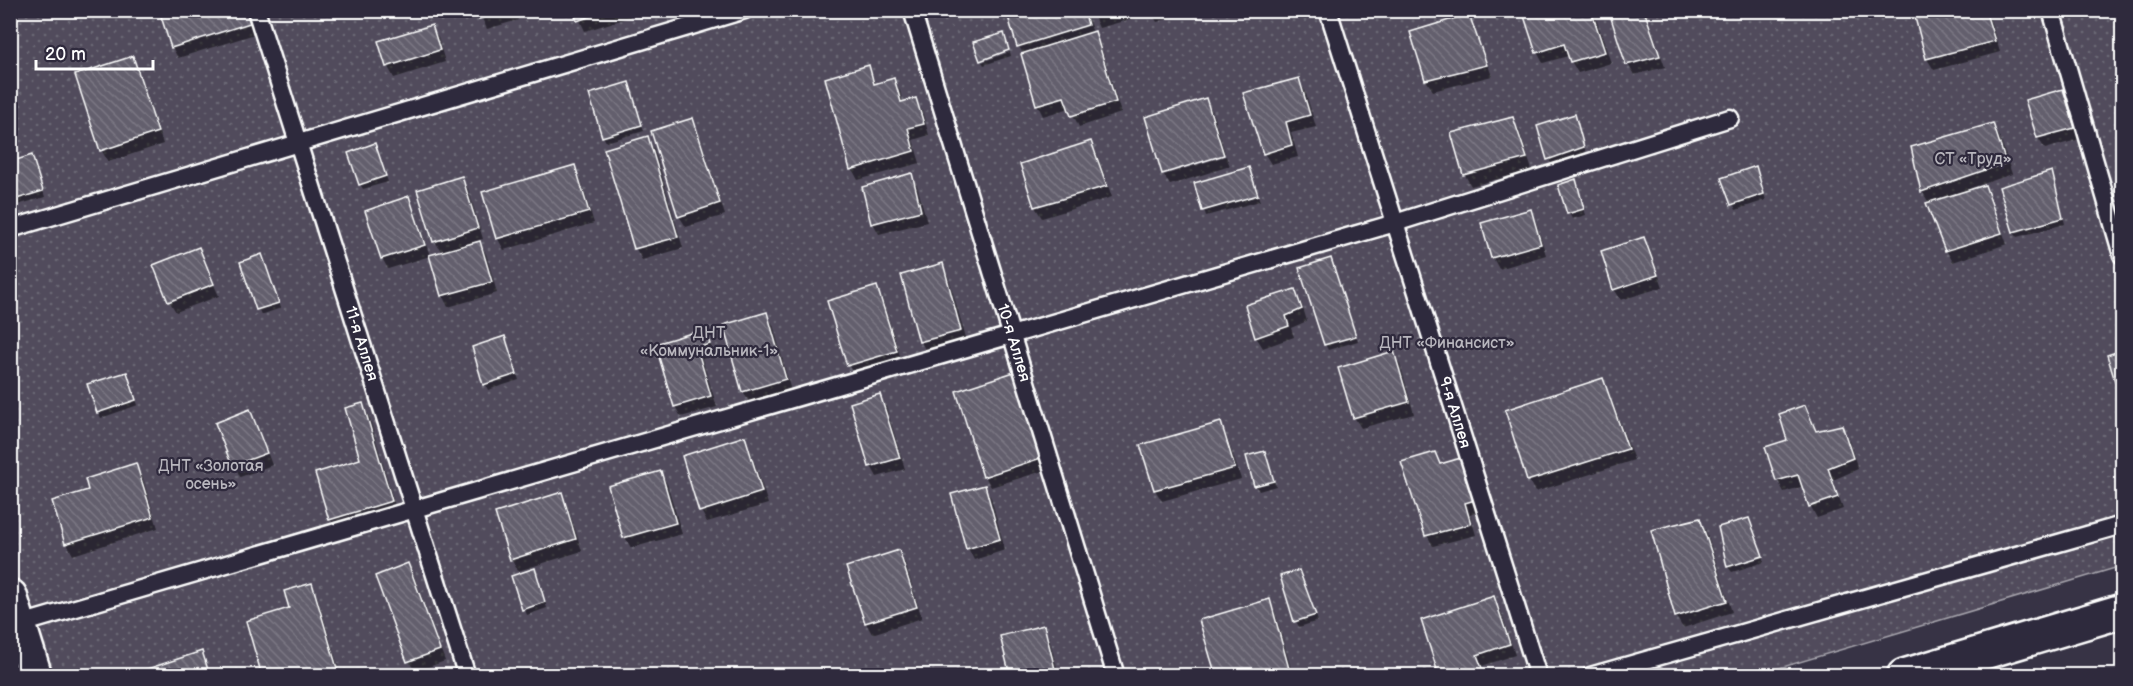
<svg xmlns="http://www.w3.org/2000/svg" width="2133" height="686" font-family="'Balsamiq Sans',sans-serif">
	<defs>
		<pattern id="grass-dots" width="8" height="8" patternUnits="userSpaceOnUse" patternTransform="scale(1.5)"><rect width="8" height="8" fill="#514c5c"/><path d="M2 2h.1M6 6h.1" fill="none" stroke="#6b6774" stroke-width="1.8" stroke-linecap="round"/></pattern>
		<pattern id="building-back-hatch" width="6" height="6" patternUnits="userSpaceOnUse" patternTransform="scale(1.5)"><rect width="6" height="6" fill="#635f6d"/><path d="M-1 5l2 2M0 0l6 6M5-1l2 2" fill="none" stroke="#7a7783"/></pattern>
	</defs>
	<rect width="100%" height="100%" fill="#373345"/>
	<filter id="ink" filterUnits="userSpaceOnUse"><feTurbulence type="fractalNoise" baseFrequency=".0167" numOctaves="2"/><feDisplacementMap in="SourceGraphic" scale="12" xChannelSelector="R" yChannelSelector="G"/><feConvolveMatrix kernelMatrix="1 2 1 2 8 2 1 2 1" color-interpolation-filters="sRGB"/></filter>
	<g filter="url(#ink)">
		<!-- grass -->
		<path fill="url(#grass-dots)" stroke="#a8a6ae" stroke-width="1.5" d="M10 11H2122V566L1756 675H11Z"/>
		<!-- shadow -->
		<g fill="#0007">
			<path d="M161 10H248L255 34 178 58 172 47Z"/>
			<path d="M448 10H474L452 17Z"/>
			<path d="M478 10H515L518 20 487 29Z"/>
			<path d="M575 10H628L630 17 585 31Z"/>
			<path d="M683 10H716L688 19Z"/>
			<path d="M1008 10H1085L1093 33 1100 44 1121 113 1079 127 1070 108 1043 116 1037 104 1023 54 1019 46Z"/>
			<path d="M1091 10H1145L1146 15 1099 28Z"/>
			<path d="M1150 10H1194L1157 22Z"/>
			<path d="M1524 10H1593L1611 63 1578 73 1568 56 1543 63 1537 52Z"/>
			<path d="M1618 10H1645L1665 67 1634 75 1628 64Z"/>
			<path d="M1987 10 2000 52 1934 70 1927 59 1914 11Z"/>
			<path d="M1468 16 1474 27 1492 76 1433 91 1426 80Z"/>
			<path d="M431 27 438 38 445 62 394 78 388 67 380 42Z"/>
			<path d="M1010 52 1011 56 984 65 982 62Z"/>
			<path d="M132 58 138 69 163 144 108 162 102 151 77 76Z"/>
			<path d="M868 67 876 84 894 79 900 91 903 103 915 100 922 111 929 135 913 140 920 163 858 180 852 169Z"/>
			<path d="M1298 80 1305 91 1316 127 1291 133 1298 157 1271 164 1264 153Z"/>
			<path d="M629 84 644 131 606 142 603 136Z"/>
			<path d="M2062 91 2069 102 2080 139 2045 149 2038 138 2026 101Z"/>
			<path d="M1205 100 1212 111 1225 153 1163 172V174L1147 118Z"/>
			<path d="M1574 116 1586 152 1552 165 1549 159Z"/>
			<path d="M1512 119 1519 130 1532 170 1471 186 1465 175 1453 134Z"/>
			<path d="M692 120 698 131 725 215 686 227 679 216Z"/>
			<path d="M1992 124 1999 136 2012 174 1971 188 1972 190 1984 187 1990 198 2007 244 1953 262 1946 250 1929 203 1922 191Z"/>
			<path d="M647 138 654 149 683 248 642 260 636 249Z"/>
			<path d="M1090 143 1097 154 1112 197 1042 218 1035 207 1022 165Z"/>
			<path d="M375 145 388 182 363 189 360 184Z"/>
			<path d="M1226 156 1230 166 1170 185 1164 175Z"/>
			<path d="M34 162 45 197 10 207V163Z"/>
			<path d="M574 167 580 178 594 223 504 250 498 239 484 193Z"/>
			<path d="M1755 168 1766 200 1736 210 1723 179Z"/>
			<path d="M1248 169 1260 201 1206 216 1196 184Z"/>
			<path d="M2051 173 2054 178 2065 224 2017 237 2014 232Z"/>
			<path d="M911 175 917 186 927 222 879 234 873 223Z"/>
			<path d="M461 178 468 189 483 239 479 240 486 254 497 293 448 307 442 295V253L435 241Z"/>
			<path d="M1575 181 1586 215 1572 219 1569 213Z"/>
			<path d="M408 197 414 209 430 256 388 269 382 258Z"/>
			<path d="M1530 211 1536 222 1546 255 1499 269 1493 258 1483 224Z"/>
			<path d="M1644 238 1650 250 1663 287 1621 300 1614 289Z"/>
			<path d="M198 249 219 296 176 312 169 301Z"/>
			<path d="M264 262 281 308 261 315 242 263Z"/>
			<path d="M942 265 948 276 967 342 927 353 921 342 902 276Z"/>
			<path d="M1333 265 1358 341 1328 350 1325 344Z"/>
			<path d="M876 287 882 298 902 362 855 377 849 366 829 302Z"/>
			<path d="M1295 291 1301 302 1307 321 1291 328 1294 337 1263 348 1256 337Z"/>
			<path d="M766 314 773 325 791 391 749 402 743 391Z"/>
			<path d="M704 331 715 355 702 359 717 407 681 417 675 406 656 345Z"/>
			<path d="M507 344 519 380 488 390 485 384Z"/>
			<path d="M2122 352V401L2109 356Z"/>
			<path d="M1393 353 1400 364 1414 414 1361 428 1354 417Z"/>
			<path d="M126 373 138 405 101 418 98 412Z"/>
			<path d="M1013 374 1020 385 1046 470 991 487 985 476Z"/>
			<path d="M1602 379 1608 390 1634 460 1535 492 1529 481 1507 411Z"/>
			<path d="M879 396 886 407 905 469 877 477 871 466Z"/>
			<path d="M362 405 369 416 397 513 337 531 331 520 317 474 362 460Z"/>
			<path d="M1804 407 1817 432 1841 427 1848 438 1858 469 1833 480 1843 509 1817 518 1811 507 1804 486 1784 492 1778 481 1767 448 1789 441Z"/>
			<path d="M250 411 256 422 272 465 240 477 217 424Z"/>
			<path d="M1220 424 1226 435 1241 479 1162 501 1155 490 1142 446Z"/>
			<path d="M744 438 750 449 768 504 707 522 701 511Z"/>
			<path d="M1264 452 1276 486 1259 491 1255 485Z"/>
			<path d="M1434 454 1441 466 1461 460 1480 511 1470 515 1476 535 1433 546 1427 535Z"/>
			<path d="M135 465 142 476 158 528 73 555 67 544 53 502 90 491Z"/>
			<path d="M661 473 667 484 682 534 631 548 625 537Z"/>
			<path d="M984 487 991 498 1005 550 974 560 968 548Z"/>
			<path d="M561 494 567 505 582 551 518 571 511 559Z"/>
			<path d="M1699 519 1706 531 1732 612 1683 628 1676 617 1653 531Z"/>
			<path d="M1751 525 1764 562 1732 572 1728 567 1719 528Z"/>
			<path d="M898 552 905 563 922 618 872 634 866 623Z"/>
			<path d="M407 565 414 576 445 661 415 672 409 661Z"/>
			<path d="M1299 572 1318 621 1299 627 1296 621Z"/>
			<path d="M537 575 547 608 527 615 513 577Z"/>
			<path d="M311 585 317 596 341 676H264L291 609Z"/>
			<path d="M1493 598 1500 609 1515 655 1482 666 1486 676H1441Z"/>
			<path d="M1269 601 1275 612 1293 676H1217Z"/>
			<path d="M1043 627 1049 638 1059 676H1012Z"/>
			<path d="M201 652 212 676H131Z"/>
		</g>
		<!-- building -->
		<g fill="url(#building-back-hatch)" stroke="#fff" stroke-width="1.5">
			<path d="M159 10H246L250 23 171 48Z"/>
			<path d="M476 10H506L479 19Z"/>
			<path d="M573 10H609L577 21Z"/>
			<path d="M1006 10H1084L1088 25 1017 47Z"/>
			<path d="M1090 10H1115L1092 17Z"/>
			<path d="M1522 10H1591L1605 52 1570 62 1564 44 1536 53Z"/>
			<path d="M1613 10H1644L1660 56 1626 65 1609 12Z"/>
			<path d="M1913 10H1985L1995 41 1926 59Z"/>
			<path d="M1469 14 1487 65 1425 80 1410 32Z"/>
			<path d="M432 25 440 50 386 67 378 41Z"/>
			<path d="M1095 31 1116 102 1071 116 1064 97 1036 105 1021 54Z"/>
			<path d="M1004 33 1009 50 980 61 973 42Z"/>
			<path d="M133 56 158 132 100 151 75 75Z"/>
			<path d="M869 65 874 84 894 78 901 102 916 98 924 124 908 128 914 151 850 170 825 78Z"/>
			<path d="M1299 78 1310 115 1286 122 1292 145 1263 154 1243 93Z"/>
			<path d="M629 82 642 125 602 137 589 94Z"/>
			<path d="M2063 89 2075 128 2037 138 2025 100Z"/>
			<path d="M1206 98 1224 155 1162 174 1145 117Z"/>
			<path d="M1575 114 1584 147 1547 160 1537 126Z"/>
			<path d="M1513 117 1527 158 1463 175 1451 133Z"/>
			<path d="M693 118 720 203 678 217 651 131Z"/>
			<path d="M1993 123 2006 163 1921 192 1911 147Z"/>
			<path d="M648 136 678 237 634 249 604 149Z"/>
			<path d="M1091 141 1107 186 1034 207 1020 164Z"/>
			<path d="M375 143 386 176 359 185 348 153Z"/>
			<path d="M32 155 43 191 10 201V162Z"/>
			<path d="M575 165 589 212 496 239 482 192Z"/>
			<path d="M1756 166 1764 194 1731 205 1721 178Z"/>
			<path d="M1249 167 1258 195 1202 211 1194 183Z"/>
			<path d="M2052 171 2063 218 2013 232 1999 187Z"/>
			<path d="M912 173 921 211 871 224 862 187Z"/>
			<path d="M462 176 478 228 433 242 417 190Z"/>
			<path d="M1576 179 1584 209 1567 214 1558 185Z"/>
			<path d="M1985 185 2002 233 1945 251 1926 203Z"/>
			<path d="M409 196 425 245 381 259 365 211Z"/>
			<path d="M1531 209 1541 244 1491 258 1481 223Z"/>
			<path d="M1644 237 1658 275 1613 290 1601 251Z"/>
			<path d="M480 241 492 282 441 296 429 255Z"/>
			<path d="M199 247 214 284 168 302 153 265Z"/>
			<path d="M262 254 279 303 256 310 240 262Z"/>
			<path d="M1331 258 1356 336 1324 345 1299 268Z"/>
			<path d="M943 263 961 331 919 342 901 275Z"/>
			<path d="M877 286 897 351 847 366 827 301Z"/>
			<path d="M1295 289 1302 309 1286 316 1289 326 1255 338 1245 305Z"/>
			<path d="M767 312 786 379 742 392 723 325Z"/>
			<path d="M705 329 710 344 697 348 711 396 674 407 655 344Z"/>
			<path d="M505 336 517 374 483 385 472 347Z"/>
			<path d="M2122 350V404L2107 355Z"/>
			<path d="M1394 351 1409 402 1353 418 1338 368Z"/>
			<path d="M127 372 136 400 97 413 87 384Z"/>
			<path d="M1014 372 1041 458 983 477 956 391Z"/>
			<path d="M1603 378 1628 449 1527 481 1505 410Z"/>
			<path d="M880 394 900 458 869 467 850 403Z"/>
			<path d="M363 403 392 501 329 520 315 473 360 459 345 408Z"/>
			<path d="M1805 405 1816 431 1842 425 1853 458 1828 468 1838 497 1809 507 1798 475 1776 481 1765 447 1787 440 1779 414Z"/>
			<path d="M250 409 267 453 232 466 215 423Z"/>
			<path d="M1221 422 1235 468 1154 490 1140 445Z"/>
			<path d="M745 436 762 492 699 512 682 456Z"/>
			<path d="M1265 451 1274 481 1254 486 1246 456Z"/>
			<path d="M1435 452 1440 464 1461 458 1475 500 1465 503 1471 524 1425 536 1401 462Z"/>
			<path d="M136 463 153 517 65 544 52 501 88 490 85 479Z"/>
			<path d="M661 471 676 523 623 538 608 486Z"/>
			<path d="M985 485 1000 539 966 549 951 494Z"/>
			<path d="M562 492 576 539 510 560 495 513Z"/>
			<path d="M1700 518 1727 601 1675 617 1651 530Z"/>
			<path d="M1749 518 1763 556 1727 567 1718 527Z"/>
			<path d="M899 550 917 607 865 623 846 567Z"/>
			<path d="M408 563 440 650 407 662 375 576Z"/>
			<path d="M535 568 545 602 522 610 511 576Z"/>
			<path d="M1299 570 1316 615 1294 622 1280 576Z"/>
			<path d="M312 583 339 675 262 676 246 621 289 608 284 591Z"/>
			<path d="M1494 596 1510 644 1477 655 1485 676H1439L1421 620Z"/>
			<path d="M1270 599 1291 676H1216L1199 620Z"/>
			<path d="M1044 625 1056 673 1049 676H1010L1000 636Z"/>
			<path d="M202 651 210 676H126Z"/>
		</g>
		<g fill="none" stroke-linecap="round" stroke-linejoin="round">
			<!-- service casing -->
			<g stroke="#fff" stroke-width="21">
				<g id="service">
					<path id="s1" d="M256 10 467 676"/>
					<path id="s2" d="M912 10 1116 676"/>
					<path id="s3" d="M1328 10 1538 676"/>
					<path d="M2051 10 2122 255"/>
					<path d="M10 229 745 10"/>
					<path d="M14 626 1395 223 1730 118"/>
					<path d="M1590 676 2122 525"/>
				</g>
			</g>
			<!-- minor casing -->
			<g stroke="#fff" stroke-width="38">
				<path id="minor" d="M10 596 35 676"/>
			</g>
			<!-- primary casing -->
			<g stroke="#fff" stroke-width="38">
				<path id="primary" d="M1904 676 2122 611"/>
			</g>
			<!-- service -->
			<use href="#service" stroke="#2f2a3d" stroke-width="16"/>
			<!-- minor -->
			<use href="#minor" stroke="#2f2a3d" stroke-width="33"/>
			<!-- primary -->
			<use href="#primary" stroke="#2f2a3d" stroke-width="33"/>
		</g>
	</g>
	<g text-anchor="middle" dominant-baseline="central" stroke-width="4.5" stroke-linejoin="round" paint-order="stroke">
		<!-- park labels -->
		<g font-size="16" fill="#b9b7be" stroke="#2f2a3d">
			<text x="1973" y="159">СТ «Труд»</text>
			<text x="709" y="333">ДНТ<tspan x="709" dy="18">«Коммунальник-1»</tspan></text>
			<text x="1447" y="343">ДНТ «Финансист»</text>
			<text x="211" y="466">ДНТ «Золотая<tspan x="211" dy="18">осень»</tspan></text>
		</g>
		<!-- street labels -->
		<g font-size="16" fill="#fff" stroke="#2f2a3d">
			<text stroke="none"><textPath href="#s1" startOffset="350">11-я Аллея</textPath></text>
			<text stroke="none"><textPath href="#s2" startOffset="348">10-я Аллея</textPath></text>
			<text stroke="none"><textPath href="#s3" startOffset="422">9-я Аллея</textPath></text>
		</g>
	</g>
	<!-- margin -->
	<rect width="2133" height="686" fill="none" stroke="#2f2a3d" stroke-width="36"/>
	<rect x="18" y="18" width="2097" height="650" fill="none" stroke="#fff" stroke-width="2" filter="url(#ink)"/>
	<!-- scale -->
	<path d="M36 60v9h117v-9" fill="none" stroke="#ffffff" stroke-width="3"/>
	<text x="45" y="60" font-size="18" fill="#ffffff" stroke="#2f2a3d" stroke-width="4.5" paint-order="stroke">20 m</text>
</svg>
